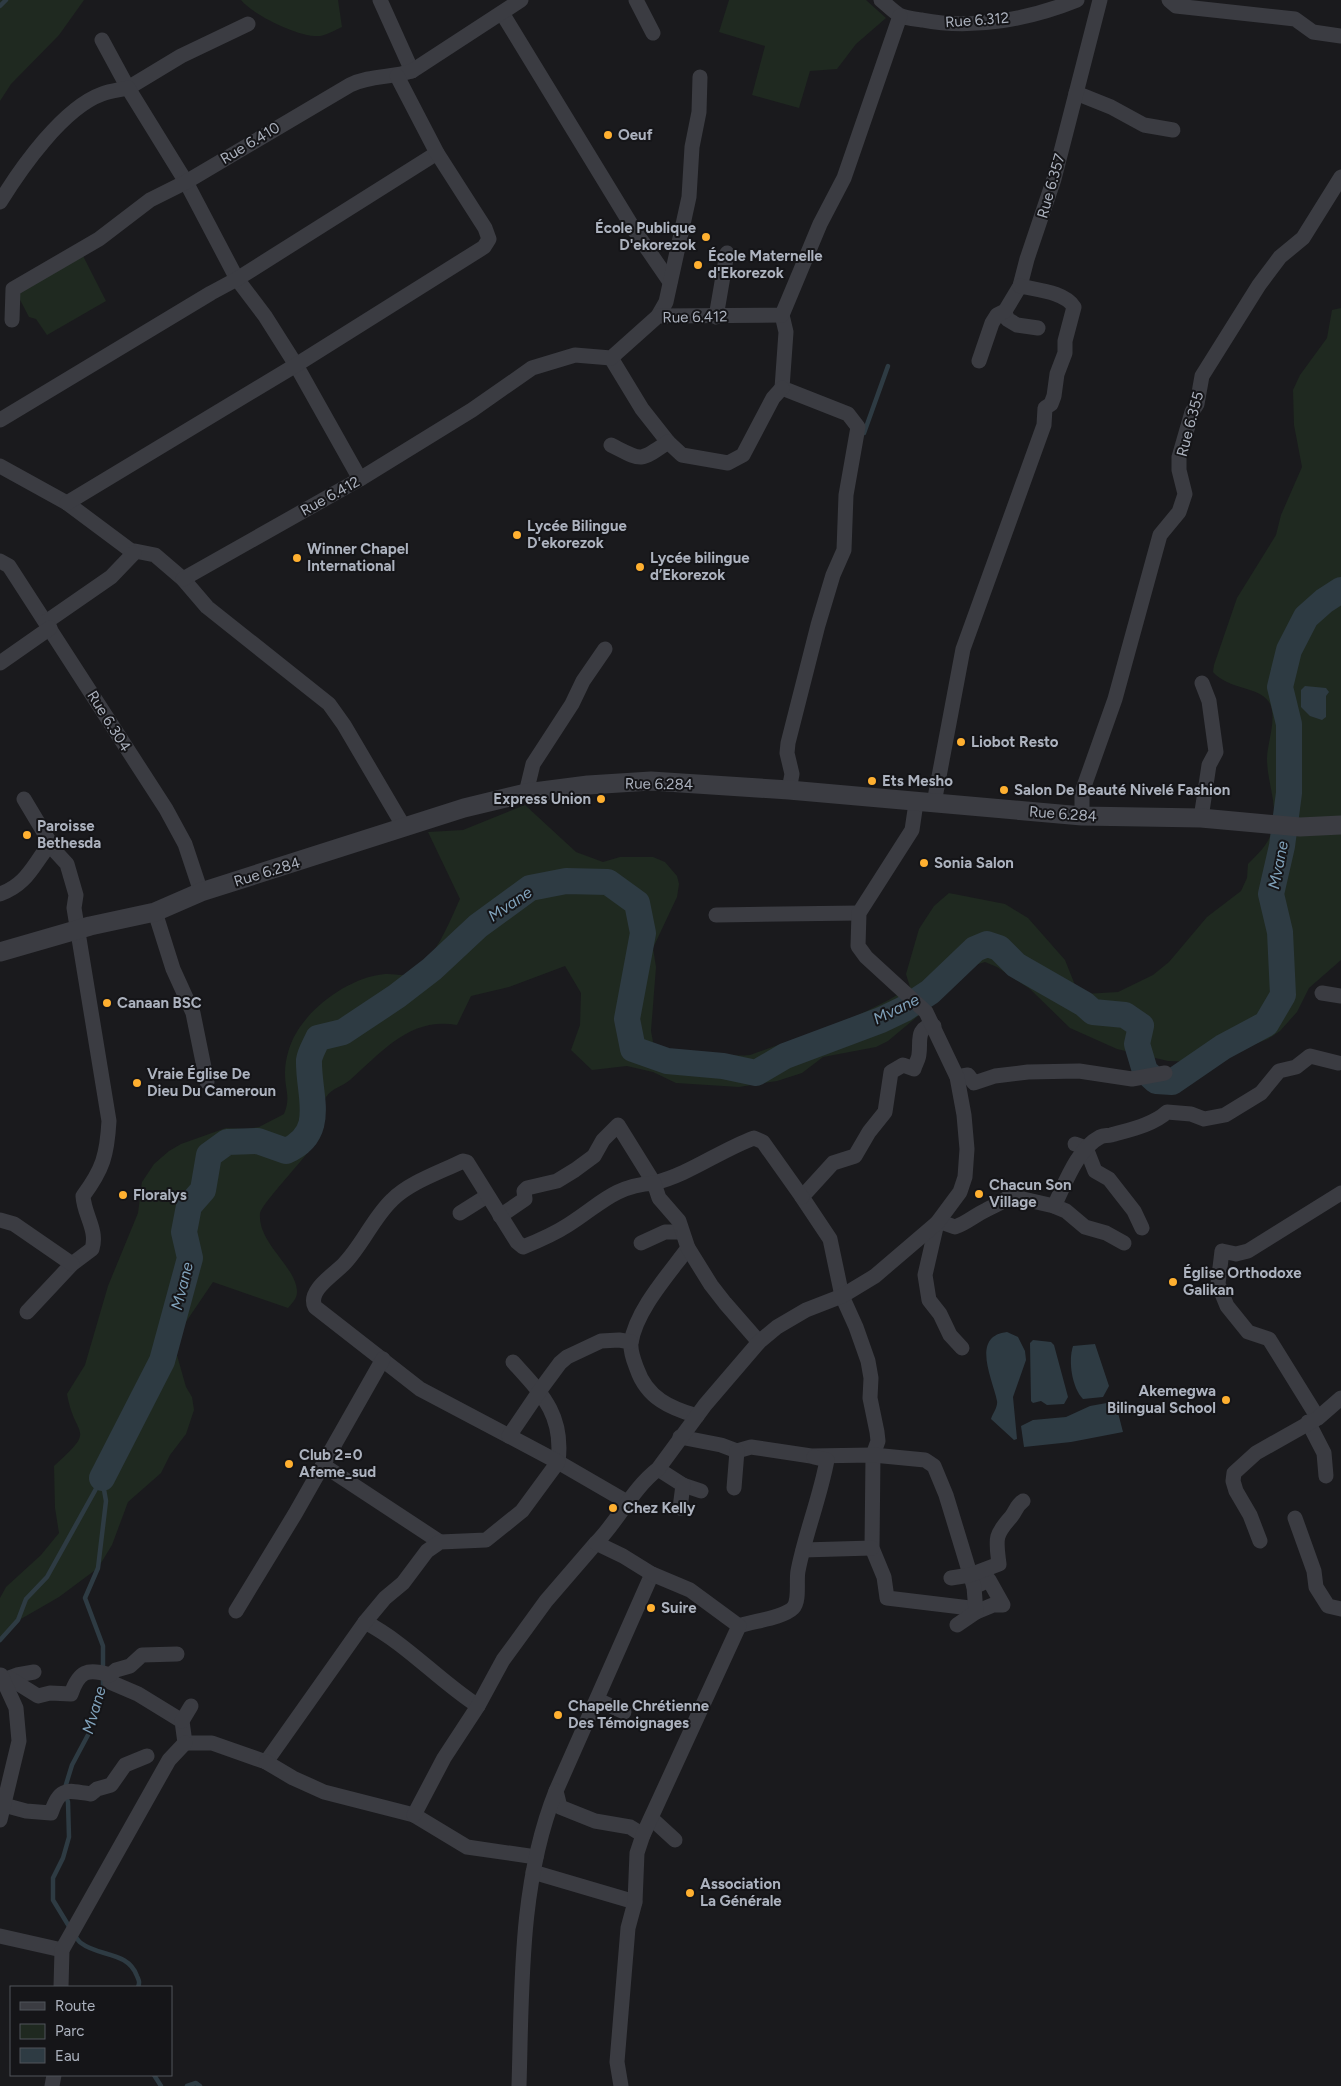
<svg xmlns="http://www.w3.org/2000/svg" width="1341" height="2086" font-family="Figtree,sans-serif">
	<rect width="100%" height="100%" fill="#1a1a1d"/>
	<!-- green -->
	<g fill="#1f2920">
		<path d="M0 0H84L59 35 11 84 0 101Z"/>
		<path d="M241 0H338L342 27C335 30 327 35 320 36 300 38 253 15 241 0Z"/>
		<path d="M729 0H866L886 18 856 44 837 69 810 71 799 108 752 95 765 46 719 32Z"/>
		<path d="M82 254 106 301 47 335 36 319 29 317 17 294Z"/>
		<path d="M1341 308V960L1309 988 1297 1012 1280 1031 1268 1039 1232 1053 1195 1062 1168 1061 1117 1049 1070 1028 1030 989 997 967 985 962 962 969 918 1016 888 1041 876 1047 823 1057 802 1073 777 1081 739 1087 676 1083 653 1072 627 1066 592 1070 571 1050 580 1025 581 993 565 966 509 987 471 996 457 1025C410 1017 383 1051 350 1080 343 1086 332 1088 326 1097 318 1111 321 1131 313 1145 305 1159 261 1204 260 1214 258 1244 297 1267 297 1292 297 1299 292 1303 288 1308L213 1282 173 1341 186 1387 192 1397 194 1410 186 1434 170 1455 161 1473 128 1502 112 1545 98 1568 59 1597 14 1623 0 1640V1598L6 1587 41 1555 59 1533 55 1508 54 1466C98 1426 75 1440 67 1394L85 1365 108 1286 138 1213 142 1182 154 1164 169 1151 181 1144 226 1128 246 1129 259 1127 284 1114C291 1097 285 1091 285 1073 285 1059 290 1042 298 1030 315 1003 352 977 385 974 397 973 406 979 417 970 438 952 449 923 460 899L428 832 463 830 525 805 576 852 603 862 620 857H653L665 862 677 876 679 884 677 897 653 948 656 967 651 1031 654 1047C668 1053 680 1050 694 1051 713 1053 731 1057 750 1055 804 1035 862 1019 910 987L906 974 919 929 934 906 949 893 1005 904 1028 918 1065 960 1075 985 1084 994 1118 992 1153 975 1169 962 1207 917 1241 891 1247 878 1248 864C1258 854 1268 845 1272 831 1279 808 1267 782 1267 759 1267 743 1278 717 1269 702 1258 686 1229 690 1213 672L1214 665 1237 598 1276 535 1281 515 1302 467 1294 425 1293 390 1300 375 1327 338 1332 310Z"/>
	</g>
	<!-- water -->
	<g fill="#2e3b43">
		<path d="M1305 686 1326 688 1329 692 1326 696V717L1322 720 1310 716 1301 707V690Z"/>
		<path d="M1007 1332 1018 1337 1025 1351 1026 1360 1013 1397 1017 1439 1014 1440 991 1419C993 1413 998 1407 997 1401 993 1380 970 1336 1007 1332Z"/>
		<path d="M1033 1340 1051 1342 1054 1345 1068 1397 1064 1404 1047 1405 1041 1401 1033 1403 1031 1401 1030 1343Z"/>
		<path d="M1095 1344 1109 1386 1103 1397 1083 1399C1072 1388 1068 1361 1073 1346Z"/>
		<path d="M1112 1402 1116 1405 1123 1432 1071 1442 1024 1447 1021 1426 1033 1420 1066 1417 1090 1406Z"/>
	</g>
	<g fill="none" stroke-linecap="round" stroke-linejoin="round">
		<!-- stream -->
		<g stroke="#2e3b43" stroke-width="4.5">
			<path d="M0 6 6 0"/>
			<path d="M864 433 888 366"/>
			<path d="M102 1478 106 1501 98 1568 85 1598 103 1646V1670"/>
			<path d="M0 1640 18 1620 26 1599 47 1577 102 1478"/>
			<path d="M70 1928 53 1900V1878L63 1858 69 1837 68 1802 64 1791 72 1765 89 1733 96 1704 103 1687V1677"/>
			<path d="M74 1934C76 1937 78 1941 81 1943 99 1957 128 1951 137 1976 139 1981 140 1982 138 1987"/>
			<path d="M154 2075 161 2086"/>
			<path d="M187 2086 196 2083 200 2086"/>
		</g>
		<!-- river -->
		<path stroke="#2e3b43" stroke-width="26" d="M102 1478 162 1361 190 1258 184 1232 189 1206 203 1190 209 1155 227 1142 258 1141 286 1151C328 1133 308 1095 309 1060 310 1053 315 1045 318 1038L343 1032 397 996 432 969 478 926 530 888 566 881 608 882 637 903 643 933 627 1019 633 1049 667 1061 723 1066 756 1073 785 1056 881 1020 904 1009 930 992 975 949 987 944 999 948 1016 965 1084 1004 1093 1012 1125 1015 1141 1026 1137 1044 1145 1071 1156 1081 1172 1082 1223 1047 1266 1024 1283 995 1280 932 1271 894 1282 846 1289 793V724L1280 687 1289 650 1306 617 1324 601 1341 590"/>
		<!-- minor -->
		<g stroke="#3b3c42" stroke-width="15">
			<path d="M380 0 412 71"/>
			<path d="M636 0 653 33"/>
			<path d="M881 0C887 5 893 11 899 15 905 18 915 19 922 20 973 30 1030 19 1077 0"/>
			<path d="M1169 0 1176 6 1295 19 1313 32 1341 36"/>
			<path d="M502 13 635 231 670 282"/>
			<path d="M102 40 128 88 181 56 248 24"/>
			<path d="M1076 93 1111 107 1144 125 1173 130"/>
			<path d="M0 202C21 168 63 108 102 94 110 91 119 90 128 88L186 182 237 279 265 316 296 365 360 479"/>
			<path d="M1005 311 1007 319 1017 325 1038 328"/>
			<path d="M782 315 786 332 782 388 848 414 858 427 846 495 844 550 833 575 818 625 788 743 787 753 792 774 789 790"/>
			<path d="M658 316 666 302 689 197 692 147 699 112 700 77"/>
			<path d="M716 317 727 253"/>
			<path d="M12 320 13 289 99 239 150 200 186 182 350 85C370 75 391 78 412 71L521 0"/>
			<path d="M611 358 642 409 668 442"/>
			<path d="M979 361 992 323 997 315 1005 311 1020 286 1027 259 1054 179 1100 0"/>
			<path d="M0 420 211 293 237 279 437 153"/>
			<path d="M611 445C643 461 639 462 668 442L682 455 728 463 743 455 773 398 782 388"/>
			<path d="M0 466 67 503 134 553 135 551 155 555 183 579 207 607 329 704 344 725 404 827"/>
			<path d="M67 503 296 365 484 247 489 239 485 228 437 153 397 76"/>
			<path d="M0 561 9 566 166 809 185 844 201 892"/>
			<path d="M183 579 360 479 472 410 532 368 575 355 611 358 658 316 782 315 820 224 844 178 900 16"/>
			<path d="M46 622 111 577 134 553"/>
			<path d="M0 663 50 628"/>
			<path d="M526 793 533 764 572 704 583 681 605 649"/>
			<path d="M24 799 55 851 67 864 76 895 74 908 109 1121C107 1155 103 1169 83 1196 84 1215 98 1230 92 1249L72 1264 27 1312"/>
			<path d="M934 803 963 649 1044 425 1045 408 1051 404 1054 396 1057 374 1065 353V341L1074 307C1065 292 1037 290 1020 286"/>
			<path d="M1082 816V792L1115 699 1160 535 1179 512 1185 494 1179 470V457L1192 412 1197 404 1202 376 1259 285 1280 257 1303 238 1341 177"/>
			<path d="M1201 818 1209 765 1216 752 1209 701 1202 683"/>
			<path d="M0 894C28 884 33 864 51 843"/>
			<path d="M155 912 173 969 193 1013 207 1082"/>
			<path d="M716 915 859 913"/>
			<path d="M1322 993 1341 996"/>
			<path d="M934 1026C915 1026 921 1043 919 1054 919 1059 915 1064 914 1069L903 1065 891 1072 885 1112 869 1132 855 1156 833 1163 802 1197 830 1239 842 1296 856 1327 868 1361 871 1378 870 1398 877 1432 878 1441 873 1455 872 1548 884 1577 887 1598 970 1608 976 1612 993 1605H1003L989 1580 974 1587"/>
			<path d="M957 1077 968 1075 974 1083 995 1076 1028 1072 1079 1071 1132 1079 1165 1073"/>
			<path d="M1075 1144 1086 1148 1095 1171 1109 1179 1134 1211 1142 1228"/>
			<path d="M1054 1206 1066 1211 1085 1227 1106 1233 1124 1243"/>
			<path d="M460 1213 487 1196"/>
			<path d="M500 1216 525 1199 524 1191 527 1188 557 1181 575 1170 594 1156 603 1140 618 1125 654 1183C690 1174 719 1151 754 1138L763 1142 802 1197"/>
			<path d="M0 1220 14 1224 72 1264"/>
			<path d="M641 1243 665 1232H682"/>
			<path d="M688 1248C669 1274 636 1310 631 1343 630 1352 634 1361 637 1369 647 1398 670 1408 697 1416"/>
			<path d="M962 1348 950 1335 940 1314 929 1300 925 1275 937 1223 941 1222 955 1227C967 1223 975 1215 986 1210 995 1205 1002 1203 1010 1196L1054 1206C1065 1184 1077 1149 1100 1137 1104 1135 1107 1136 1111 1135 1128 1130 1153 1125 1167 1112L1191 1114 1204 1119 1225 1115 1261 1093 1279 1071 1296 1067 1310 1056 1338 1063"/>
			<path d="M513 1362C542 1394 564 1415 558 1462L627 1502"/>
			<path d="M1318 1418 1269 1339 1248 1332 1227 1306 1218 1284 1222 1251 1236 1254 1248 1251 1341 1193"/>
			<path d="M1308 1422 1324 1453 1326 1476"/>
			<path d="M509 1436 420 1389 315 1307C307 1291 333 1275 343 1265 362 1246 373 1218 392 1200 410 1182 441 1172 463 1161L467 1162 517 1242 523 1247C538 1241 554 1234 568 1225 600 1205 613 1186 654 1183L659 1198 679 1221 688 1248 711 1285 725 1303 759 1342"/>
			<path d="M680 1437 721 1445 737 1451 751 1447 811 1456 873 1455 925 1460 934 1466 946 1495 974 1587 976 1612 957 1625"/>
			<path d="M323 1465 440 1542"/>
			<path d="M658 1469 683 1485 701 1491"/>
			<path d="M734 1488 737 1451"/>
			<path d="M680 1508 683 1485"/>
			<path d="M1295 1518 1314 1571 1316 1587 1328 1606 1341 1609"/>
			<path d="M1260 1541 1250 1515 1236 1491 1233 1481 1234 1473 1256 1453 1318 1418 1341 1398"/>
			<path d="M803 1550 872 1548"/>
			<path d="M951 1578 970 1575 999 1564C996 1539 994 1536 1011 1517 1016 1511 1016 1506 1023 1501"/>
			<path d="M236 1611 295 1514 383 1359"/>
			<path d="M365 1622C407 1644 438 1680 478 1706"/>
			<path d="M739 1626C753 1621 783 1618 793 1608 800 1601 796 1581 798 1571 805 1534 820 1498 827 1460L814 1457"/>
			<path d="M110 1675V1682L138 1694 182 1721 185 1743H212L266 1762 365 1622 385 1598 403 1583 427 1551 440 1542 486 1540 522 1511 558 1462 509 1436 543 1386 560 1363 567 1357 601 1341 619 1340 631 1342"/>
			<path d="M9 1678 17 1675 34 1672"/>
			<path d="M4 1679 9 1678 38 1696 50 1693 71 1694C79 1671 87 1668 110 1675L116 1670 130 1666 142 1655 177 1654"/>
			<path d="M598 1700 624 1712"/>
			<path d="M182 1721 191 1706"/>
			<path d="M266 1762 293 1778 324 1792 414 1815 467 1847 536 1857"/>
			<path d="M0 1804 26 1811 51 1813C60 1787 66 1790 91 1794L97 1789 111 1785 125 1765 147 1756"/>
			<path d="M414 1815 444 1758 478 1706 503 1660 546 1601 596 1543"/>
			<path d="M651 1818 675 1840"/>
			<path d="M0 1820 19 1741 16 1708 1 1675"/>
			<path d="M643 1835 630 1827 595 1821 560 1807 556 1791 652 1574"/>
			<path d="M533 1872 635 1902"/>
			<path d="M0 1936 62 1950"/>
			<path d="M61 1987 62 1950 169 1760 185 1743"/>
			<path d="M52 2086 54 2075"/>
			<path d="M519 2086C522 1988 519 1883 556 1791"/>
			<path d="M621 2086 617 2062 628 1928 635 1902 637 1853 643 1835 739 1626 690 1590 652 1574 623 1556 596 1543C619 1520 632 1489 658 1469L705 1405 759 1342 777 1327 806 1310 842 1296 875 1276 937 1223 960 1192 965 1177 967 1149 964 1115 957 1077 926 1012 866 957 858 946 859 913 912 830 916 803"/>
		</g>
		<!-- tertiary -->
		<path stroke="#3b3c42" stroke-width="19" d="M0 952 90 926 155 912 201 892 464 808 526 793 588 785 651 781 789 790 1082 816 1201 818 1300 827 1341 825"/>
	</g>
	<!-- markers -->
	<g fill="#ffb030" stroke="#151518" stroke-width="2">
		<circle cx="608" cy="135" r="5"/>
		<circle cx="706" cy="237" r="5"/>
		<circle cx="698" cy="265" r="5"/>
		<circle cx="517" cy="535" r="5"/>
		<circle cx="297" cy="558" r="5"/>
		<circle cx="640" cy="567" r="5"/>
		<circle cx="961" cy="742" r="5"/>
		<circle cx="872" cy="781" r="5"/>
		<circle cx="1004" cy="790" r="5"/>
		<circle cx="601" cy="799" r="5"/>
		<circle cx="27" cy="835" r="5"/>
		<circle cx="924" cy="863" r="5"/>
		<circle cx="107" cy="1003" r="5"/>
		<circle cx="137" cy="1083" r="5"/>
		<circle cx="979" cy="1194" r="5"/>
		<circle cx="123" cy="1195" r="5"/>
		<circle cx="1173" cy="1282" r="5"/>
		<circle cx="1226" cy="1400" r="5"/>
		<circle cx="289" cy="1464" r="5"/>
		<circle cx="613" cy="1508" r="5"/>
		<circle cx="651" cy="1608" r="5"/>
		<circle cx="558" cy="1715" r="5"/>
		<circle cx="690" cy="1893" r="5"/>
	</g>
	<g text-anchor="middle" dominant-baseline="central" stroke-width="4" stroke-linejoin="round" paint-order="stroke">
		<!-- street labels -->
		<g font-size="15" fill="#acb2be" stroke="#151518">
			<text transform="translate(977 20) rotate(-4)">Rue 6.312</text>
			<text transform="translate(250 143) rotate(-31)">Rue 6.410</text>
			<text transform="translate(1051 186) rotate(-74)">Rue 6.357</text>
			<text transform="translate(695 317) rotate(-1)">Rue 6.412</text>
			<text transform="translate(1190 424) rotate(-75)">Rue 6.355</text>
			<text transform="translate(330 496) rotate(-29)">Rue 6.412</text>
			<text transform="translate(109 721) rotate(58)">Rue 6.304</text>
			<text transform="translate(659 784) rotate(1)">Rue 6.284</text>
			<text transform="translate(1063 814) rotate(4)">Rue 6.284</text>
			<text transform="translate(267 872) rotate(-17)">Rue 6.284</text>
		</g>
		<!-- poi labels -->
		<g font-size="15" font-weight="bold" fill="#acb2be" stroke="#151518" text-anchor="start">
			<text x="618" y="135">Oeuf</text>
			<text x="696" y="228" text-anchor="end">École Publique<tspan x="696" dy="17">D'ekorezok</tspan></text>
			<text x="708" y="256">École Maternelle<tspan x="708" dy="17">d'Ekorezok</tspan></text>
			<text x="527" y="526">Lycée Bilingue<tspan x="527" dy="17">D'ekorezok</tspan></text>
			<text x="307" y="549">Winner Chapel<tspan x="307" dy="17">International</tspan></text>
			<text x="650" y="558">Lycée bilingue<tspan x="650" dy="17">d’Ekorezok</tspan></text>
			<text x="971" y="742">Liobot Resto</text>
			<text x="882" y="781">Ets Mesho</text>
			<text x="1014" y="790">Salon De Beauté Nivelé Fashion</text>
			<text x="591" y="799" text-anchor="end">Express Union</text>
			<text x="37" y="826">Paroisse<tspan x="37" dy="17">Bethesda</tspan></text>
			<text x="934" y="863">Sonia Salon</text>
			<text x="117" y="1003">Canaan BSC</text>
			<text x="147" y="1074">Vraie Église De<tspan x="147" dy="17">Dieu Du Cameroun</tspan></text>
			<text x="989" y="1185">Chacun Son<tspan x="989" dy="17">Village</tspan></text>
			<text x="133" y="1195">Floralys</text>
			<text x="1183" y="1273">Église Orthodoxe<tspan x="1183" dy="17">Galikan</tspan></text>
			<text x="1216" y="1391" text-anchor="end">Akemegwa<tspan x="1216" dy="17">Bilingual School</tspan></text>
			<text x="299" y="1455">Club 2=0<tspan x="299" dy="17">Afeme_sud</tspan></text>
			<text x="623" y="1508">Chez Kelly</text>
			<text x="661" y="1608">Suire</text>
			<text x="568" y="1706">Chapelle Chrétienne<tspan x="568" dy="17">Des Témoignages</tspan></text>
			<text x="700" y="1884">Association<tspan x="700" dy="17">La Générale</tspan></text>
		</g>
		<!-- water labels -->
		<g font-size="16" font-style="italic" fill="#80a2bb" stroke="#151518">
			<text transform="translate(1278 865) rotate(-79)">Mvane</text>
			<text transform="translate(510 904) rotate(-34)">Mvane</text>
			<text transform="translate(896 1009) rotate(-26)">Mvane</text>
			<text transform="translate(182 1286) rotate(-76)">Mvane</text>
			<text transform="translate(94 1710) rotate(-74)">Mvane</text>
		</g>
	</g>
	<!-- legend -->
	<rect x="10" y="1986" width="162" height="90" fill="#151518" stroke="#51545a"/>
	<rect x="20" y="2002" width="25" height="8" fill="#3b3c42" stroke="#51545a"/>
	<text x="55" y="2011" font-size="15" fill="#acb2be">Route</text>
	<rect x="20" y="2024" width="25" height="15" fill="#1f2920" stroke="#51545a"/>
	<text x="55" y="2036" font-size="15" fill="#acb2be">Parc</text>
	<rect x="20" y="2048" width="25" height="15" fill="#2e3b43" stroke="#51545a"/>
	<text x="55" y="2061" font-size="15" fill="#acb2be">Eau</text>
</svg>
